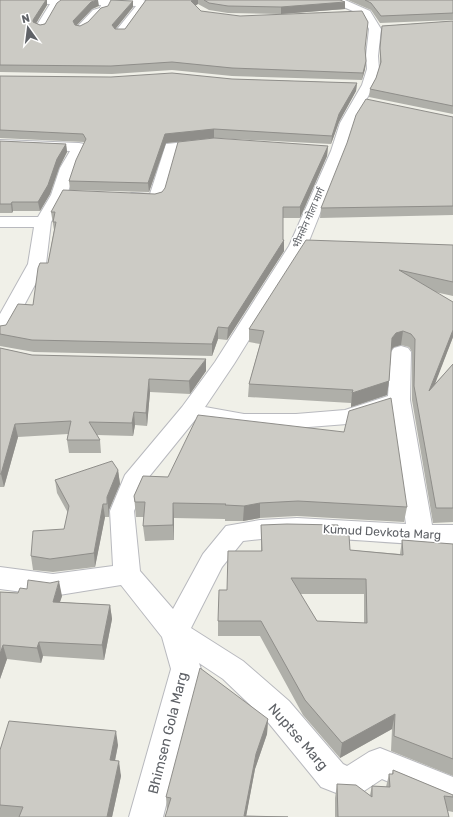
<svg xmlns="http://www.w3.org/2000/svg" width="453" height="817" font-family="Rubik,'Noto Sans Devanagari',sans-serif">
	<rect width="100%" height="100%" fill="#f0f0e8"/>
	<g fill="none" stroke-linecap="round" stroke-linejoin="round">
		<!-- minor casing -->
		<g stroke="#b8b9be" stroke-width="2">
			<g id="minor">
				<path d="M11 0H143L146 1 147 5 124 35H116L114 33 136 6 111 5 108 12C106 13 103 13 101 14 92 19 89 34 77 31L75 29 77 27 93 10 100 8 101 5 62 4 57 9 45 30 41 31 35 28 50 4 16 3Z"/>
				<path d="M331 0H345L370 11 381 29 378 56 379 69 374 85 354 123 345 151 307 246 234 364 205 407 244 414H296L345 410 388 396 391 352 394 348 401 346 408 348 411 352 410 400 432 525H453V545C441 544 426 547 415 544 357 541 300 533 243 541L222 567 191 628 243 661 289 701 343 764 347 766 369 752 380 748 453 777V810L382 779 361 793 349 798 321 787 267 721 223 679 199 663 201 669 163 817H129L171 669 162 637 121 585 53 596 0 589V567L53 574 113 566 110 511 125 475 182 407 215 362 289 246 331 151 340 123 362 85 367 69 366 56 369 29 362 15 332 2ZM390 411 406 524 297 518 260 520 226 526 203 554 173 609 140 571 134 511 148 478 195 420 244 428H296L347 424Z"/>
				<path d="M0 140 79 143 84 144 86 147 76 168 67 195 51 222 46 264 10 332 7 336 0 338V314L28 264 34 227H0V217H38L51 195 60 168 70 151 0 148Z"/>
				<path d="M206 140 211 141 213 144 211 147 177 151 164 199 162 202 156 204 126 201 124 198 126 195 132 193 150 194 166 144Z"/>
			</g>
		</g>
		<!-- minor -->
		<use href="#minor" fill="#fff" fill-rule="evenodd"/>
	</g>
	<!-- wall -->
	<g fill="#afafa9" fill-rule="evenodd">
		<path d="M0 0H47V5L36 23 40 25 99 6 92 9 77 25 80 26 133 7 115 29H125L146 0H340L345 9 281 14 228 13 209 10 198 4 195 5 201 11 365 49 366 61 365 69 362 80 232 76 172 70 112 74 0 72Z"/>
		<path d="M348 0H453V20L380 23 371 10Z"/>
		<path d="M453 21V114L369 97 370 89 376 78 380 65V56L382 26Z"/>
		<path d="M0 76 232 79 357 83 356 91 339 122 331 144 214 138 166 143 149 192 70 190 69 181 84 143V142L0 138Z"/>
		<path d="M453 117V215L320 218 321 208Z"/>
		<path d="M0 141 66 144 67 152 59 168 50 194 40 211H13L12 213H0Z"/>
		<path d="M328 146 327 156 300 218H283V240L284 251 227 340 218 339 212 356 34 352 0 346V326L6 325 33 305 48 263 54 230 51 212 155 194Z"/>
		<path d="M453 245V296L435 292 453 302V337L434 385 453 364V522L433 523 412 400V352L409 347 401 345 394 347 391 350 389 381 387 395 351 407V403L248 397 249 384 260 344 249 342V329Z"/>
		<path d="M0 348 32 355 206 371 190 394 150 392 147 426 135 425 133 436 97 435 100 440 101 453H69L67 440 68 434 18 437 4 487H0Z"/>
		<path d="M118 470 120 484 109 510V517H105L95 567 53 572 33 570 31 556 64 529 68 513 57 493 55 480Z"/>
		<path d="M143 476 407 507 404 522 297 516 260 518 243 521H225V519L174 518V540L145 541 143 526 144 517H136L134 496Z"/>
		<path d="M261 525 338 534 350 550 400 554 402 540 453 544V776L391 751 392 729 340 758 303 715 260 636H218V621L227 590 261 551ZM300 594H364V623L317 621Z"/>
		<path d="M0 592 62 596 60 602 110 605 112 619 104 660 43 656 41 663 7 659 0 679Z"/>
		<path d="M268 719 267 734 255 769 246 816 165 817 167 811 166 797Z"/>
		<path d="M118 745 115 761 121 776 112 817H0V750Z"/>
		<path d="M393 770 453 795V812L448 811 449 817H335V798L337 784 370 795 372 786 386 787 389 774H392Z"/>
	</g>
	<!-- shaded-wall -->
	<g fill="#8f8e8a">
		<path d="M46 0H47V5L34 27 33 20Z"/>
		<path d="M97 0H98L99 6 92 9 74 28 73 21 91 2Z"/>
		<path d="M193 0H198V4L192 8 191 1Z"/>
		<path d="M133 1V7L113 32 112 25Z"/>
		<path d="M345 2V9L281 14V7Z"/>
		<path d="M366 61 365 69 362 80 363 73Z"/>
		<path d="M357 83 356 91 339 122 331 144 332 136 339 114Z"/>
		<path d="M214 129V138L166 143 149 192 148 183 165 134Z"/>
		<path d="M66 144 67 152 59 168 50 194 40 211 38 202 57 159Z"/>
		<path d="M328 146 327 156 300 218V207Z"/>
		<path d="M12 202 13 211 12 213 11 204Z"/>
		<path d="M284 240V251L227 340 228 328Z"/>
		<path d="M218 327V339L212 356V344Z"/>
		<path d="M453 330V337L427 405 429 391Z"/>
		<path d="M403 331 401 345 394 347 390 351 392 338 396 333Z"/>
		<path d="M206 359V371L190 394 189 381Z"/>
		<path d="M149 379 150 392 147 426 146 413Z"/>
		<path d="M389 381 387 395 351 407 352 393Z"/>
		<path d="M134 412 135 425 133 436 132 423Z"/>
		<path d="M15 424 18 437 4 487 1 474Z"/>
		<path d="M118 470 120 484 109 510V517L107 497Z"/>
		<path d="M173 503 174 518V540L173 525Z"/>
		<path d="M260 503V518L243 521 244 506Z"/>
		<path d="M103 504 105 517 95 567 94 553Z"/>
		<path d="M59 581 62 596 55 616 53 602Z"/>
		<path d="M110 605 112 619 104 660 102 645Z"/>
		<path d="M39 642 43 656 41 663 37 648Z"/>
		<path d="M3 645 7 659 0 679V654Z"/>
		<path d="M395 714 392 729 340 758 342 743Z"/>
		<path d="M268 719 267 734 255 769 246 817H244L256 754Z"/>
		<path d="M116 731 118 745 112 775 110 760Z"/>
		<path d="M119 761 121 776 112 817H107Z"/>
	</g>
	<!-- building -->
	<g fill="#cccbc5" stroke="#8f8e8a" fill-rule="evenodd">
		<path d="M0 0H46L33 20V22L40 25 45 24 57 3 61 0H97L91 2 73 21 75 25 80 26 88 22 101 8 108 6 111 0 133 1 112 25 115 29H125L146 0H193L191 1 201 11 240 16 362 11 368 22 365 48 366 61 363 73 232 68 172 62 111 66 0 65Z"/>
		<path d="M204 0H340L345 2 281 7 228 6 209 3Z"/>
		<path d="M365 0H453V13L381 16 371 3Z"/>
		<path d="M453 21V106L370 89 376 78 381 62 380 48 382 26Z"/>
		<path d="M172 73 232 79 357 83 339 114 332 136 214 129 165 134 148 183 69 181 76 160 86 139 83 134 0 130V76L111 77Z"/>
		<path d="M366 99 453 117V206L321 208 347 143 356 115Z"/>
		<path d="M214 138 328 146 300 207H283V240H284L228 328 218 327 212 344 32 340 0 334V326L6 325 18 304 33 305 38 268 40 263H48L56 222H53L55 212H51L63 190 155 194 162 192 165 188 178 142Z"/>
		<path d="M0 141 66 144 57 159 48 185 38 202H12L11 204H0Z"/>
		<path d="M306 240 453 245V282L399 270 453 302V330L429 391 453 364V508H436L414 386 415 339 411 334 403 331 396 333 392 338 389 381 352 393 353 390 249 384 264 331 249 329Z"/>
		<path d="M0 348 32 355 206 359 189 381 149 379 146 413 134 412 132 423 89 422 100 440H67L71 421 15 424 1 474H0Z"/>
		<path d="M391 398 407 507 298 501 260 503 244 506 225 505 226 504 173 503V525L143 526 145 502H135L134 496 143 476 168 477 198 415 344 432 349 411Z"/>
		<path d="M112 461 118 470 107 497V504H103L94 553 50 559 31 556 33 531 64 529 69 506 55 480Z"/>
		<path d="M287 524 338 525V534L349 535 350 550 403 555 402 540 453 544V759L394 736 395 714 342 743 305 700 261 621H218L219 590H227L228 551H262L261 525ZM291 578 366 579 367 623 317 621Z"/>
		<path d="M28 580 50 583 59 581 53 602 110 605 102 645 39 642 37 648 3 645 0 654V592L18 593 20 588 27 589Z"/>
		<path d="M200 668 268 719 256 754 244 816 288 817H165L171 798 166 797Z"/>
		<path d="M9 721 116 731 110 760 119 761 107 817H19L23 807 0 805V750Z"/>
		<path d="M393 770 453 795V797L444 796 449 817H338L337 784 356 785 372 797V786L390 787 389 774H393Z"/>
	</g>
	<g text-anchor="middle" dominant-baseline="central" stroke-width="3.5" stroke-linejoin="round" paint-order="stroke">
		<!-- far-street labels -->
		<g font-size="10" fill="#5f6267" stroke="#fff">
			<text transform="translate(309 218) rotate(-66)">भीमसेन गोला मार्ग</text>
		</g>
		<!-- street labels -->
		<g font-size="12" fill="#5f6267" stroke="#fff">
			<text transform="translate(382 532) rotate(3)">Kumud Devkota Marg</text>
		</g>
		<!-- near-street labels -->
		<g font-size="14" fill="#5f6267" stroke="#fff">
			<text transform="translate(168 733) rotate(-76)">Bhimsen Gola Marg</text>
			<text transform="translate(298 737) rotate(49)">Nuptse Marg</text>
		</g>
	</g>
	<!-- north arrow -->
	<g transform="translate(28 28) rotate(346)" stroke="#ffffff" stroke-width="3" paint-order="stroke">
	<path d="M0-3L7 15L0 10L-7 15Z" fill="#5f6267"/>
	<text y="-6" font-size="11" font-weight="bold" text-anchor="middle" fill="#5f6267">N</text>
	</g>
</svg>
